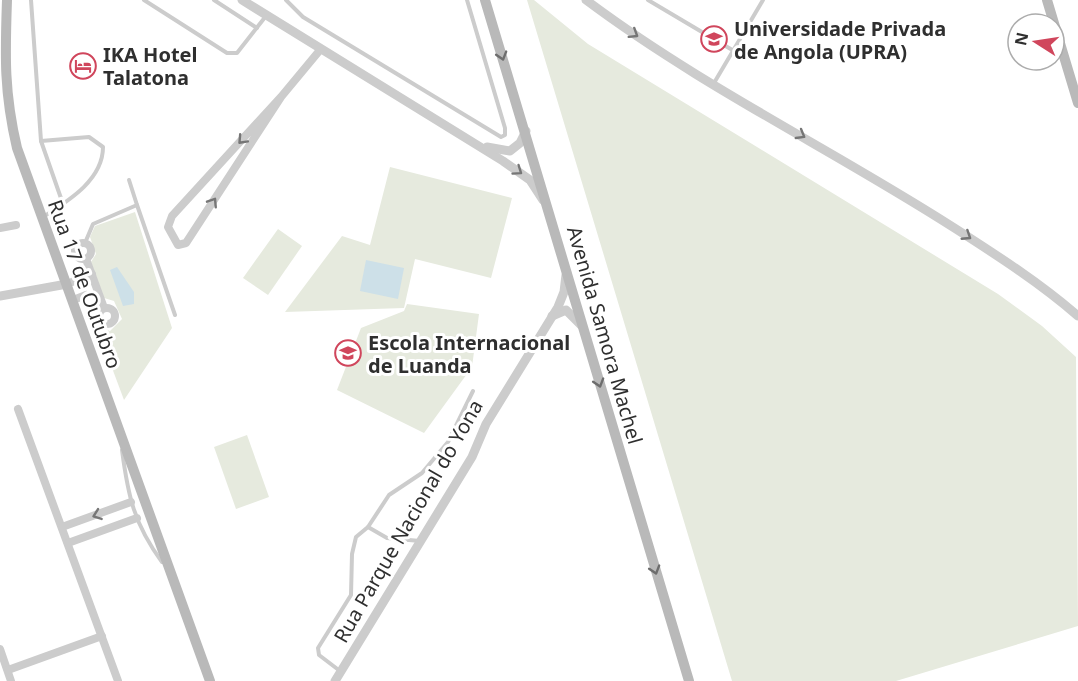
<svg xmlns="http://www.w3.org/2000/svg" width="1078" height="681" font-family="'Noto Sans',sans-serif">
	<rect width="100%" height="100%" fill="#fff"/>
	<!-- green -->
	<g fill="#e6eade">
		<path d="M527 0H534L588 44 998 294 1042 326 1076 357 1078 626 896 681H732Z"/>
		<path d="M390 167 512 198 491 278 415 259 404 308 285 312 342 236 370 245Z"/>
		<path d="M135 212 172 328 124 400 96 325 110 331 122 319 114 301 104 298 91 262 96 254 90 237 95 226Z"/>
		<path d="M278 229 302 246 268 295 243 278Z"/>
		<path d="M407 304 479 314 472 367 424 433 337 390 361 328 404 311Z"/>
		<path d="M247 435 269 497 236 509 214 447Z"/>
	</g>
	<!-- water -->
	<g fill="#cde0e8">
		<path d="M366 260 404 268 398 299 360 291Z"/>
		<path d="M117 267 134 292V304L123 306 110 270Z"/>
	</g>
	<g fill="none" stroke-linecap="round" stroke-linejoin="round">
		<!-- service -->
		<g stroke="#ccc" stroke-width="4">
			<path d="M31 0 41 141 63 204"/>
			<path d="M144 0 227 53H237L266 16"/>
			<path d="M214 0 257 28"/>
			<path d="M286 0 303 17 501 137 505 135V128L467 0"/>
			<path d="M648 0 734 51"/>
			<path d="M714 83 763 0"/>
			<path d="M41 141 89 137 103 147C103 180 68 201 43 217"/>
			<path d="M129 180 137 205"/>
			<path d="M85 243 93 224 137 205 175 315"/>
			<path d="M122 450C128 496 134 524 162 562"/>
			<path d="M368 527 387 538 420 541"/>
			<path d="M340 671 319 655 318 648 351 595 352 554 356 537 368 527 389 495 422 473 448 442 473 391"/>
		</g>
		<!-- minor -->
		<g stroke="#ccc" stroke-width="8">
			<path d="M281 97 186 243 178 245 168 227 172 216 281 97 320 50"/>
			<path d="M0 228 16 225"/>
			<circle cx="83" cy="251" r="8"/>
			<path d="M86 259 104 308"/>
			<path d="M67 284 92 274"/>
			<path d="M73 300 86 295"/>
			<circle cx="107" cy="316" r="8"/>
			<path d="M18 409 118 681"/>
			<path d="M62 527 131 502"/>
			<path d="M68 543 137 518"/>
			<path d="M0 649 11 681"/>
			<path d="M8 670 102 636"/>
		</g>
		<!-- tertiary -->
		<g stroke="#ccc" stroke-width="9">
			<path d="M242 0 503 161 530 180 543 200"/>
			<path d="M586 0C702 87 835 151 956 229 998 256 1040 283 1078 316"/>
			<path d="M487 147 510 151 520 143 526 131"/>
			<path d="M0 296 67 284"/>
			<path d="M552 316 566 310 581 325"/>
			<path d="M335 681 472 457 486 424 558 307 564 292 566 275"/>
		</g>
		<!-- secondary -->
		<g stroke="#b9b9b9" stroke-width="10">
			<path d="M7 0C5 56 4 93 17 148L210 681"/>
			<path d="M485 0 689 681"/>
			<path d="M1047 0 1078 103"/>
		</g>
	</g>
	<!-- one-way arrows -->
	<defs><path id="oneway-chevron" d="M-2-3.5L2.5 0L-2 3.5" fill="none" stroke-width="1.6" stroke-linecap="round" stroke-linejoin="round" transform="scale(1.5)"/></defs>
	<g stroke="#767676">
		<use href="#oneway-chevron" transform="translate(634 34) rotate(32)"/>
		<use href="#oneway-chevron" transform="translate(801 135) rotate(30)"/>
		<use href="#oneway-chevron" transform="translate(242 140) rotate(133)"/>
		<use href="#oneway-chevron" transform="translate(518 171) rotate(35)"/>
		<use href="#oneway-chevron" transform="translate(213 202) rotate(-57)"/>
		<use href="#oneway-chevron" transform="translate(967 236) rotate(33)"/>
		<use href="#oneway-chevron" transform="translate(97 515) rotate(160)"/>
	</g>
	<g stroke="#6d6d6d">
		<use href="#oneway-chevron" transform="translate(502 56) rotate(73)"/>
		<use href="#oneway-chevron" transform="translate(599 383) rotate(73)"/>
		<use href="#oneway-chevron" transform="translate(655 570) rotate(73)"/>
	</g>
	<!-- icons -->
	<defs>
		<g id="university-ring" transform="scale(1.35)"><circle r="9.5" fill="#fff" stroke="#d0465c" stroke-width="1.5"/><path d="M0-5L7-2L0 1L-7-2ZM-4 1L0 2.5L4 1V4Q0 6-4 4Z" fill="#d0465c"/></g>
		<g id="hotel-ring" transform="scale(1.35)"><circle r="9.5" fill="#fff" stroke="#d0465c" stroke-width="1.5"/><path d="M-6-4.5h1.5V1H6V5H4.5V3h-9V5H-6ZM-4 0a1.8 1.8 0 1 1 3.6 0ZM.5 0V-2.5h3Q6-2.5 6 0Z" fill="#d0465c"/></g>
		<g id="school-ring" transform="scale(1.35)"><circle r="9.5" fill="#fff" stroke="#d0465c" stroke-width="1.5"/><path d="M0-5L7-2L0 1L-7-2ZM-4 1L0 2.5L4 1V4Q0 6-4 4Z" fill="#d0465c"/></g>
	</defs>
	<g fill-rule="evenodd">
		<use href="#university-ring" x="714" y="39"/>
		<use href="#hotel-ring" x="83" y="66"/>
		<use href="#school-ring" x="348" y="353"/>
	</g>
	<g text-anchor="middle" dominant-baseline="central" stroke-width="6" stroke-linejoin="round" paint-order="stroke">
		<!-- poi labels -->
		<g font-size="20" font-weight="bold" fill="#2f2f2f" stroke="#fff" text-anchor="start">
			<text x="734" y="28">Universidade Privada<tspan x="734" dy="23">de Angola (UPRA)</tspan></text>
			<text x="103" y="54">IKA Hotel<tspan x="103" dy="23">Talatona</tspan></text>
			<text x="368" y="342">Escola Internacional<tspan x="368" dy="23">de Luanda</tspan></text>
		</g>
		<!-- street labels -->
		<g font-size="20" fill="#2f2f2f" stroke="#fff">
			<text transform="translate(85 284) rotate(70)">Rua 17 de Outubro</text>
			<text transform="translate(605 335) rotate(74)">Avenida Samora Machel</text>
			<text transform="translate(408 521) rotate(-60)">Rua Parque Nacional do Yona</text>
		</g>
	</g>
	<!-- north arrow -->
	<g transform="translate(1036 42) rotate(282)"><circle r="28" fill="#ffffff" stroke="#acacac" stroke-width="1.5"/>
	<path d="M0-4.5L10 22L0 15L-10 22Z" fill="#d0465c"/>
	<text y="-9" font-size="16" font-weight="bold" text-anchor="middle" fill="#2f2f2f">N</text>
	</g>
</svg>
